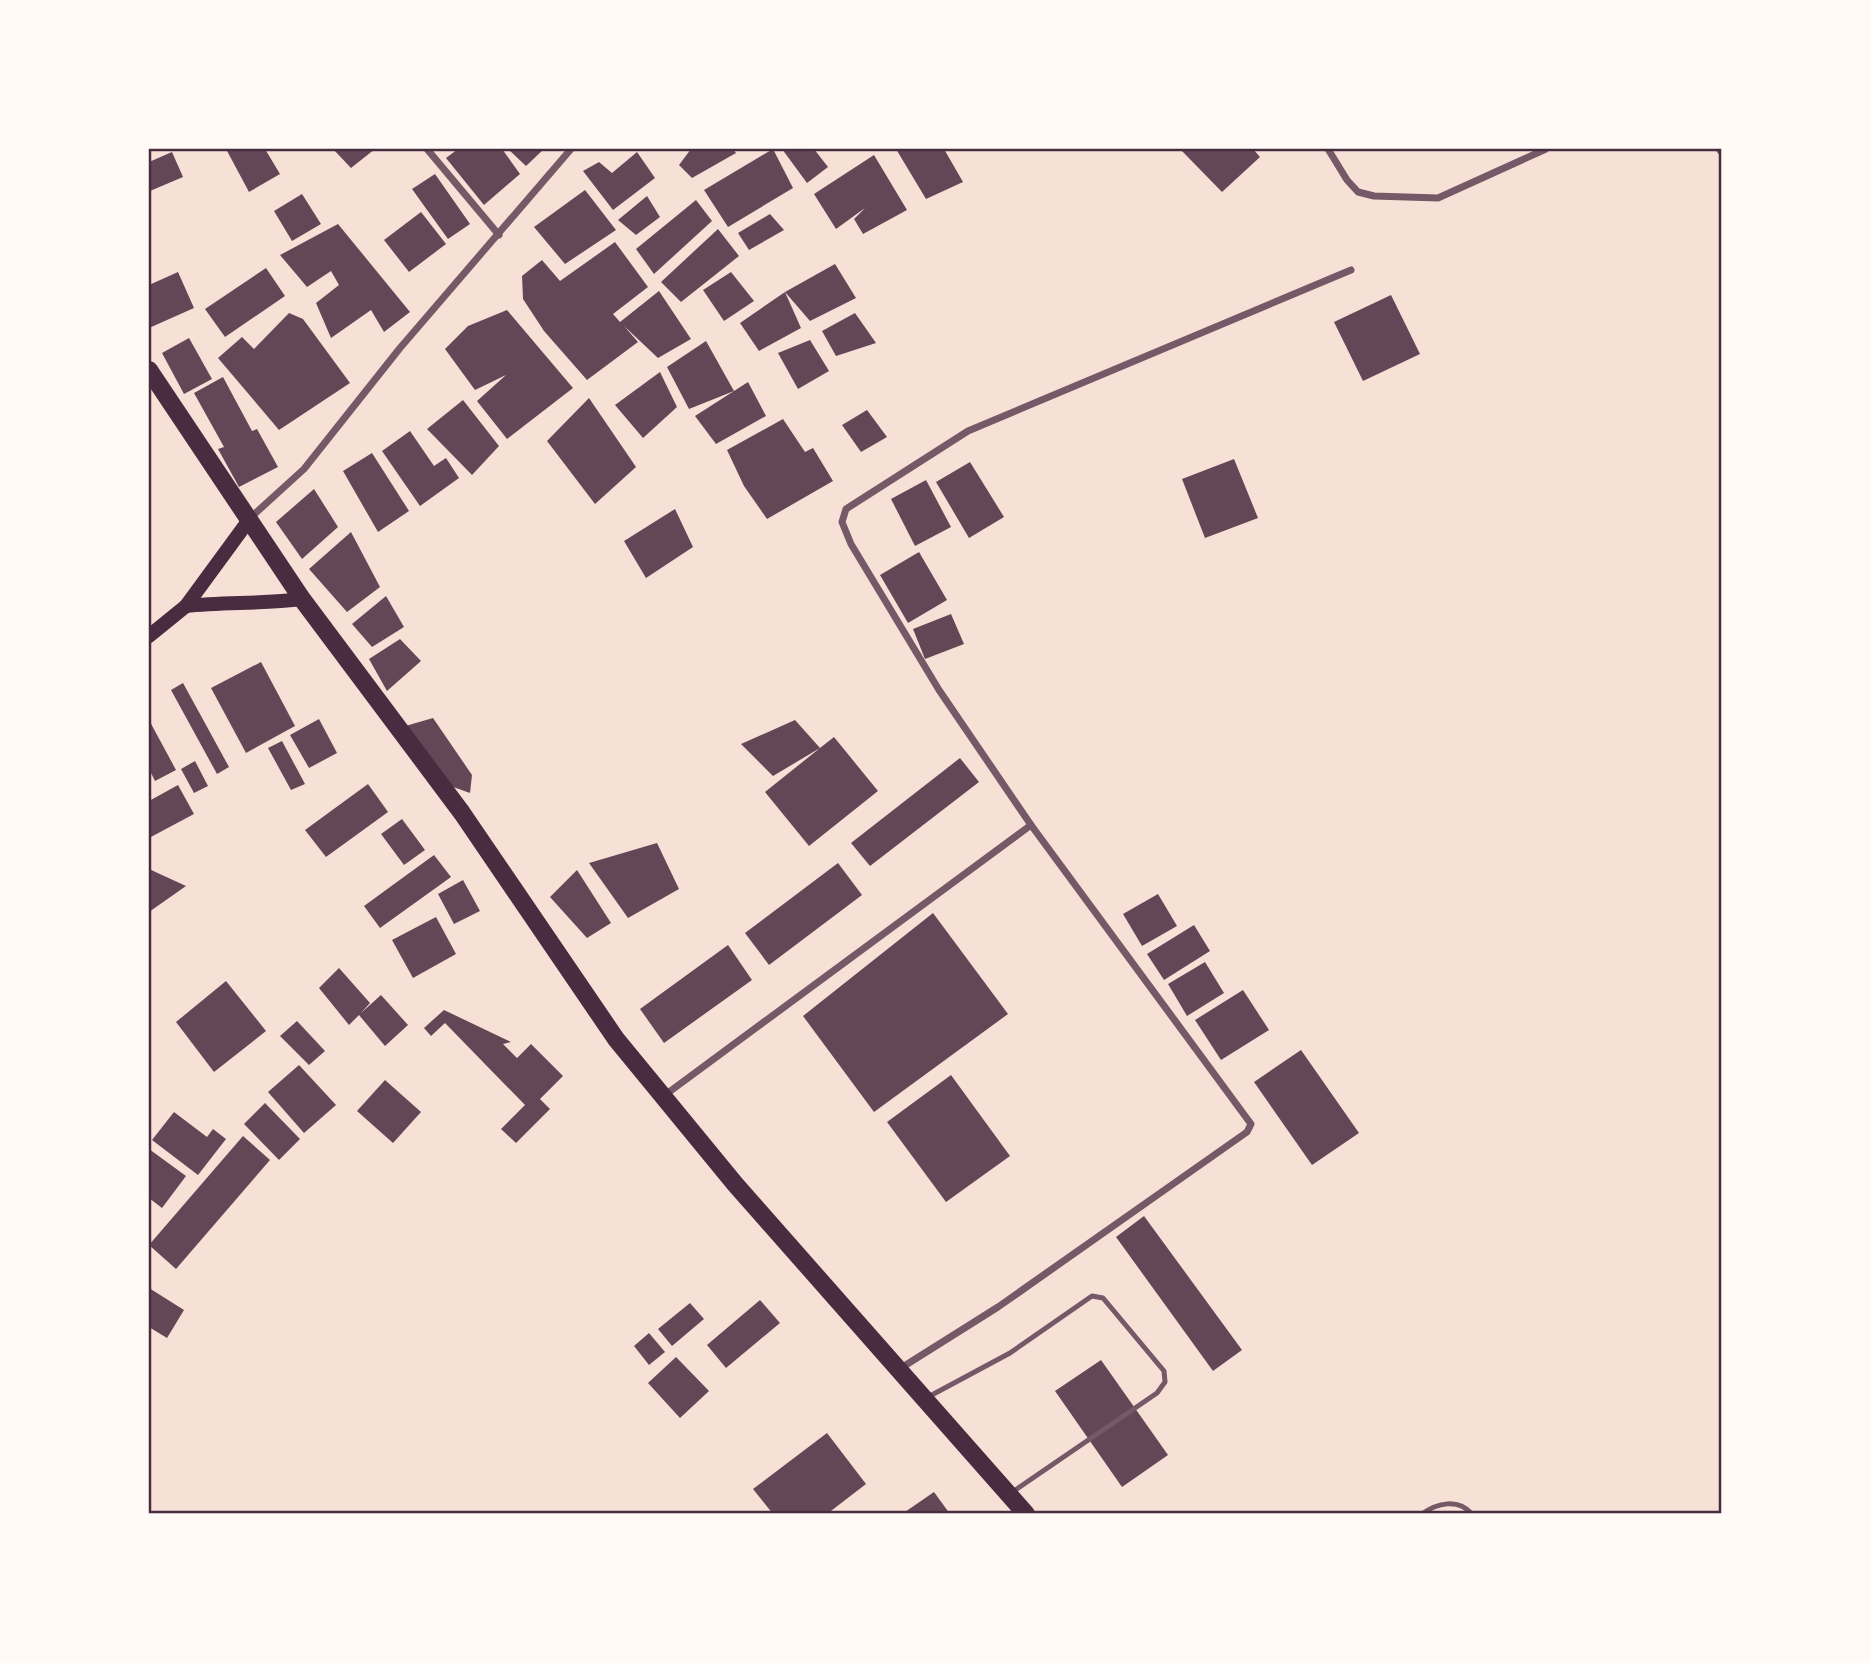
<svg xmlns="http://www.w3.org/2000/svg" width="1871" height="1663" font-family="'Roboto Condensed',sans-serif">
	<rect width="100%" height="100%" fill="#f7e1d7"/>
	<!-- building -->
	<g fill="#644757">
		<path d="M226 149H265L280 174 249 192Z"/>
		<path d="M333 149H375L351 168Z"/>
		<path d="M458 149H502L520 174 484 205 446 158Z"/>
		<path d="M508 149H544L526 166Z"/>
		<path d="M691 149H733L736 153 692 178 679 165Z"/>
		<path d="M773 149 793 188 728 227 704 190Z"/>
		<path d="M782 149H814L828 167 807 183Z"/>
		<path d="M896 149H944L963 182 926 199Z"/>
		<path d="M1180 149H1253L1260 157 1222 192Z"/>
		<path d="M172 152 183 177 150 191 149 162Z"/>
		<path d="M637 152 655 178 613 210 583 171 599 162 612 173Z"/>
		<path d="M874 155 907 210 863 234 854 219 865 208 836 229 814 194Z"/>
		<path d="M435 174 470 224 448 239 412 189Z"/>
		<path d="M585 190 616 230 565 264 534 227Z"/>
		<path d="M302 194 321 224 292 241 274 211Z"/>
		<path d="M647 196 660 217 636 235 618 220Z"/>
		<path d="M696 200 712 221 654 274 636 249Z"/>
		<path d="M421 212 446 244 409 272 384 240Z"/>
		<path d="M770 214 784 230 749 250 738 233Z"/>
		<path d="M338 224 410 312 384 332 371 310 331 338 316 303 339 285 331 271 307 287 280 255Z"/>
		<path d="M718 229 739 256 681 302 661 282Z"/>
		<path d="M615 242 648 287 613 314 620 322 659 291 691 339 658 358 624 326 638 342 587 380 544 331 523 299 522 276 542 260 560 281Z"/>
		<path d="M835 264 856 298 810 321 785 292Z"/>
		<path d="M266 268 285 296 225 337 205 309Z"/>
		<path d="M178 272 194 308 149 328V285Z"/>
		<path d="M731 272 754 301 724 321 703 290Z"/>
		<path d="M785 292 801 328 759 351 740 323Z"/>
		<path d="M1391 295 1420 354 1363 381 1334 322Z"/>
		<path d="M507 310 573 388 507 439 477 401 506 375 475 390 445 349 468 326Z"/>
		<path d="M289 313 303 319 350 383 279 430 218 358 242 337 254 349Z"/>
		<path d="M855 313 876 343 836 356 822 331Z"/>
		<path d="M189 338 212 379 184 394 162 353Z"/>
		<path d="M810 340 829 371 798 389 778 353Z"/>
		<path d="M706 341 734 391 748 382 766 416 716 444 695 416 734 391 689 409 667 367Z"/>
		<path d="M660 372 677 407 643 438 615 405Z"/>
		<path d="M223 377 252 431 257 429 278 467 239 487 218 449 224 447 194 393Z"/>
		<path d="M589 398 636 467 595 504 547 441Z"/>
		<path d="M463 400 499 446 472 475 427 429Z"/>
		<path d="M867 410 887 437 861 452 842 425Z"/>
		<path d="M783 419 805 452 813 448 833 481 767 519 744 486 727 450Z"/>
		<path d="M410 431 434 466 446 458 459 478 420 506 382 451Z"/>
		<path d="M372 453 409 511 378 532 343 471Z"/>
		<path d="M1234 459 1258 518 1205 538 1182 479Z"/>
		<path d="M970 462 1004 517 969 538 936 482Z"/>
		<path d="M926 480 951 527 915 546 891 499Z"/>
		<path d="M314 489 338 527 302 559 276 522Z"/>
		<path d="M675 509 693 547 646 578 624 541Z"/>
		<path d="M351 532 380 587 347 612 309 569Z"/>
		<path d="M919 552 947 600 908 623 880 575Z"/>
		<path d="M386 596 404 627 372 647 352 624Z"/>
		<path d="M951 614 964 644 925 659 913 629Z"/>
		<path d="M400 639 421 661 387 691 369 659Z"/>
		<path d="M261 662 295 726 246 753 211 688Z"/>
		<path d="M183 683 229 767 217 774 171 690Z"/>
		<path d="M433 718 472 775 470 793 442 783 402 727Z"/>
		<path d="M319 719 337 753 309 768 290 735Z"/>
		<path d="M149 720 176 770 155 781 149 769Z"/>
		<path d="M795 720 820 748 834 737 878 791 809 846 765 792 820 748 773 776 741 744Z"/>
		<path d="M282 741 305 784 291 790 268 748Z"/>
		<path d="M960 758 979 782 870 866 851 843Z"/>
		<path d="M195 761 208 786 194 793 181 769Z"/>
		<path d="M368 784 388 812 326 857 305 830Z"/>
		<path d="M178 785 194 814 149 838V801Z"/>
		<path d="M402 819 425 850 404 865 381 834Z"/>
		<path d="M657 843 679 889 628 918 589 863Z"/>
		<path d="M434 855 451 877 380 928 364 906Z"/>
		<path d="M838 863 862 895 769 965 745 933Z"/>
		<path d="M149 869 186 886 149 912Z"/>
		<path d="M577 870 611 923 587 938 550 897Z"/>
		<path d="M463 880 480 911 454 924 438 894Z"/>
		<path d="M1158 894 1177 926 1142 946 1123 914Z"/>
		<path d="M933 913 1008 1014 874 1112 803 1016Z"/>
		<path d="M436 917 456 954 413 978 392 940Z"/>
		<path d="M1194 925 1210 951 1164 980 1147 954Z"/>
		<path d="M728 945 752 980 664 1043 640 1009Z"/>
		<path d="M1205 962 1224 993 1187 1016 1168 984Z"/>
		<path d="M339 968 370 1003 361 1013 381 995 408 1025 385 1046 359 1015 349 1025 319 988Z"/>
		<path d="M226 981 266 1031 214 1072 176 1022Z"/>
		<path d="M1243 990 1269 1030 1221 1060 1195 1020Z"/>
		<path d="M444 1010 511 1042 503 1044 517 1058 531 1044 563 1076 540 1099 550 1109 516 1143 501 1129 525 1105 445 1023 431 1036 424 1028Z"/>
		<path d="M297 1021 325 1051 309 1065 280 1036Z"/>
		<path d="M1301 1050 1359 1133 1312 1165 1254 1082Z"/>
		<path d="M299 1065 336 1105 304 1133 268 1092Z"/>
		<path d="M951 1075 1010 1156 946 1202 887 1122Z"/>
		<path d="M385 1080 421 1112 393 1143 357 1111Z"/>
		<path d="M265 1103 300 1139 279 1160 244 1124Z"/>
		<path d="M174 1112 207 1137 213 1129 226 1139 198 1175 152 1140Z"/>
		<path d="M243 1136 270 1160 176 1269 149 1245Z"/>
		<path d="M149 1149 186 1176 162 1208 149 1198Z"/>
		<path d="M1144 1216 1242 1350 1213 1371 1116 1237Z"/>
		<path d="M149 1288 184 1310 167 1338 149 1327Z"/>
		<path d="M760 1300 780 1323 726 1368 707 1345Z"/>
		<path d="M690 1303 704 1319 672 1346 658 1329Z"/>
		<path d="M649 1333 665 1352 649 1365 634 1346Z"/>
		<path d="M676 1357 709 1391 680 1418 648 1383Z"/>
		<path d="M1101 1360 1168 1455 1122 1487 1055 1391Z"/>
		<path d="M827 1433 866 1484 827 1514H773L753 1489Z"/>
		<path d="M934 1492 950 1514H902Z"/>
	</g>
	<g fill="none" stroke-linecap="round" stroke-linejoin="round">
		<!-- service -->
		<g stroke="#755966" stroke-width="5">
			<path d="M928 1397 1010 1353 1092 1296 1103 1298 1164 1371 1165 1382 1157 1393 1011 1493"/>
			<path d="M1422 1514C1437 1503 1458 1498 1472 1514"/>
		</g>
		<!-- minor -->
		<g stroke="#755966" stroke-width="7">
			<path d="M427 149 499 235"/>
			<path d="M1328 149 1347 180 1358 192 1374 196 1438 198 1546 149"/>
			<path d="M1719 149 1722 153"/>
			<path d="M249 519 304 469 400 348 571 149"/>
			<path d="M665 1095 1031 825"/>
			<path d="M901 1368 998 1307 1247 1132 1251 1124 1031 825 939 690 851 544 842 522 846 509 968 431 1351 270"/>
		</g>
		<!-- secondary -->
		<g stroke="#4a2c40" stroke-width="14">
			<path d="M186 606C225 602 263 604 302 599"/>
			<path d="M149 636 186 606 249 520"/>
		</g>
		<!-- primary -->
		<path stroke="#4a2c40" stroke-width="18" d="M149 370 302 599 462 813 616 1039 735 1184 1026 1514"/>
	</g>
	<!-- border -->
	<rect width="1871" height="1663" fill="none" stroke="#fffaf5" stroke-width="301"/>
	<rect x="150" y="150" width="1570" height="1362" fill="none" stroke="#4a2c40" stroke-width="2.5"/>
</svg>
